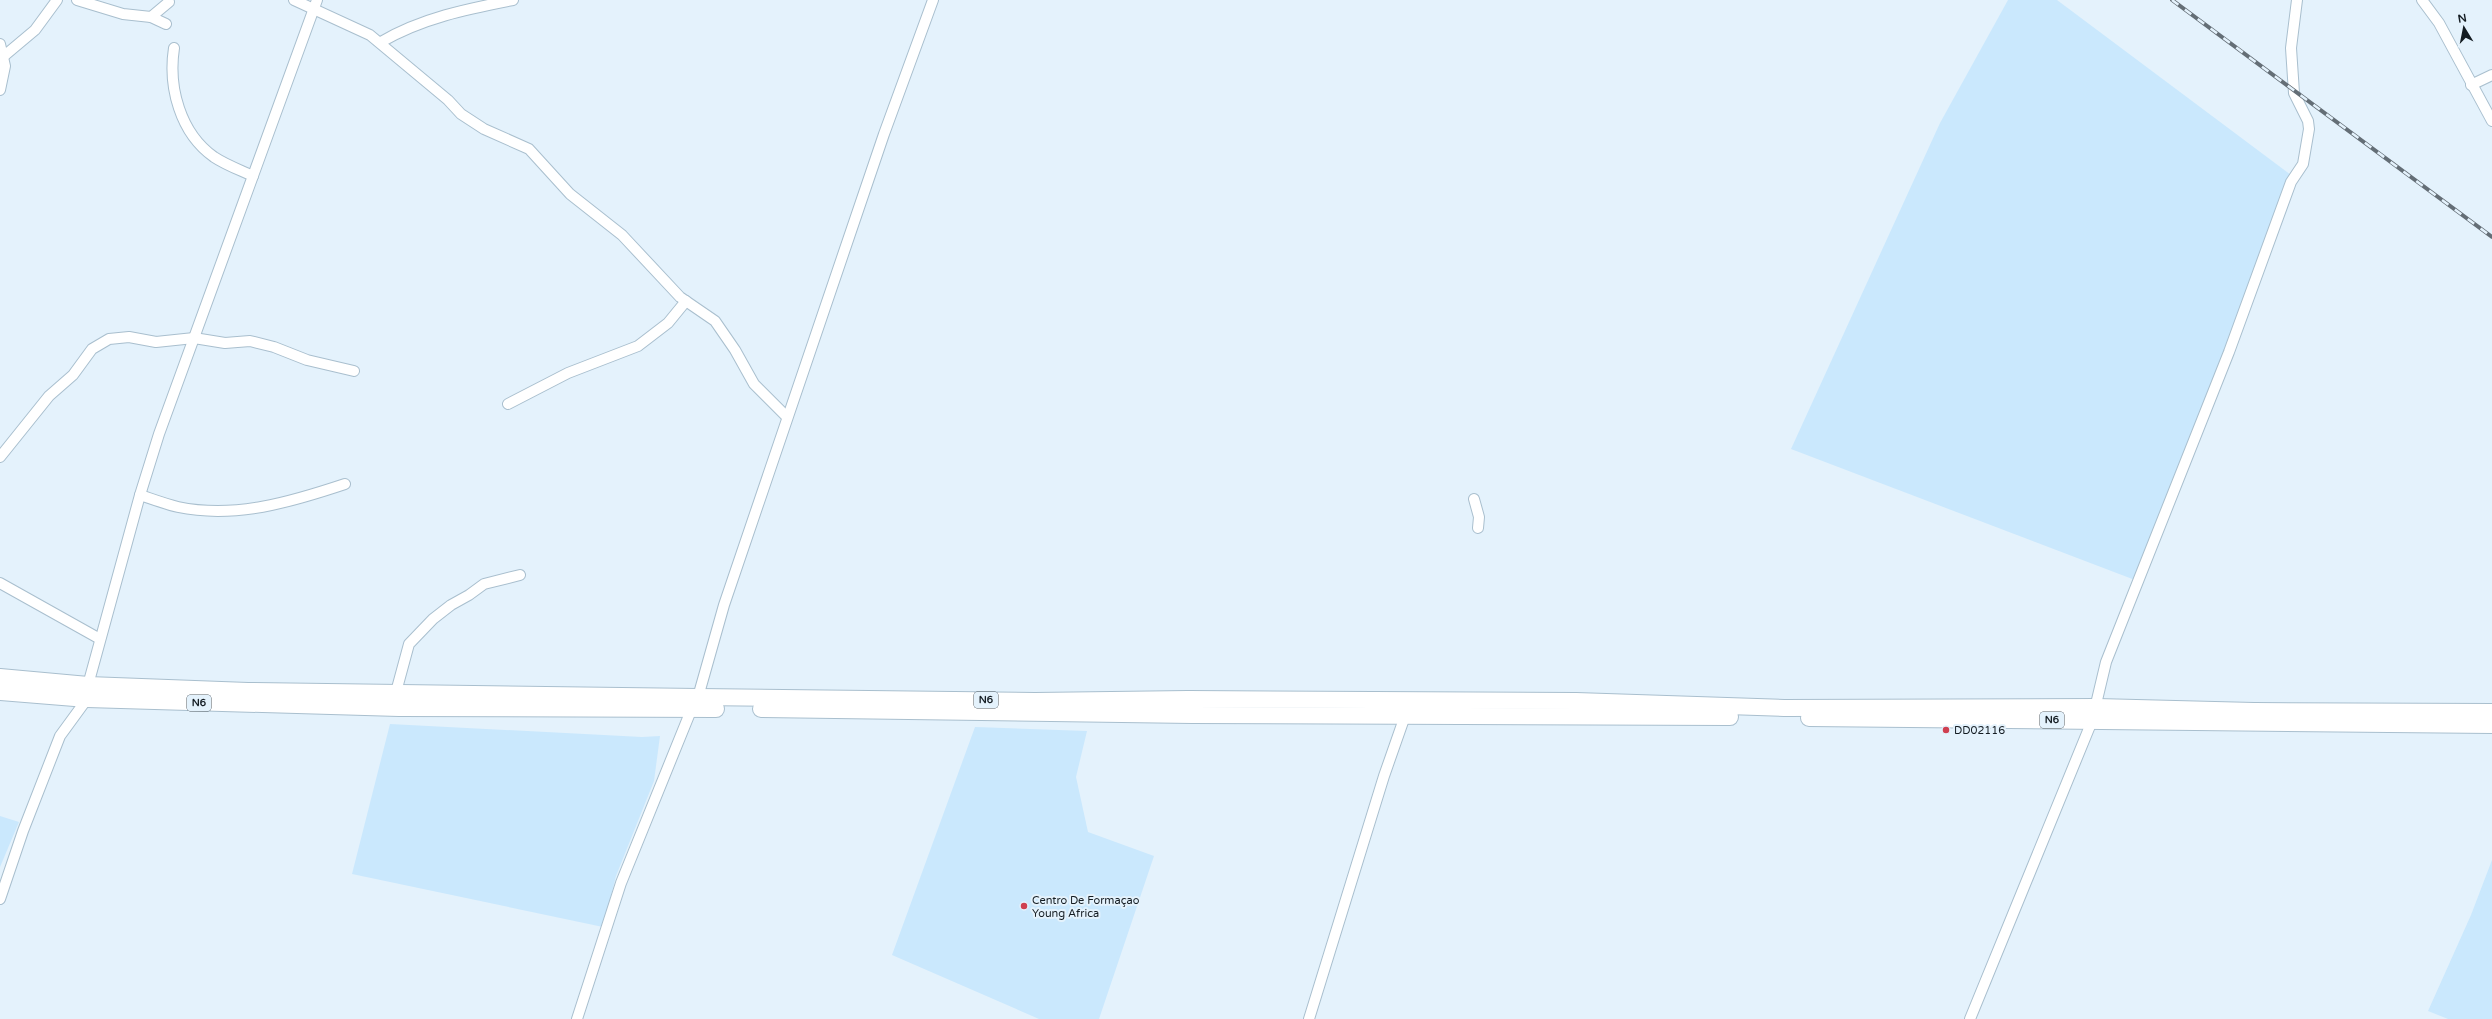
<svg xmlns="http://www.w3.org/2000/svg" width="2492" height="1019" font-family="'Varela Round',sans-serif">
	<rect width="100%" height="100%" fill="#e4f2fc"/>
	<!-- built -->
	<g fill="#cae8fd">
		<path d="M2008 0H2057L2295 178 2135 580 1791 449 1940 123Z"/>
		<path d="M390 724 642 737 660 736 654 781 616 876 603 927 352 874Z"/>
		<path d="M975 727 1087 731 1076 777 1088 832 1154 856 1099 1019H1039L892 955Z"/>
		<path d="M0 816 19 822 0 867Z"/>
		<path d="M2492 860V1019H2448L2428 1011 2471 915Z"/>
	</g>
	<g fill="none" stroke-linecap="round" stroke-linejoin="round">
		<!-- minor casing -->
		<g stroke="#a9bfce" stroke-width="12">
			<g id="minor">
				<path d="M77 0 123 14 151 17 166 24"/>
				<path d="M294 0 370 35 448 100 461 114 484 129 529 149 570 194 622 235 680 297 715 321 735 350 754 384 787 417"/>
				<path d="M2422 0 2439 23 2492 121"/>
				<path d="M151 17 169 2"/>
				<path d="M381 42C422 18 467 9 513 0"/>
				<path d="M0 44 5 66 0 90"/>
				<path d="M174 48C168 87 180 133 214 157 226 165 240 170 253 176"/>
				<path d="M4 56 35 30 57 0"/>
				<path d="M2471 85 2492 75"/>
				<path d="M508 404 568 373 638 346 668 323 686 301"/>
				<path d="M0 457 49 396 73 375 92 349 109 339 129 337 156 342 194 338 225 343 250 341 274 347 307 360 354 371"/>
				<path d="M140 495C152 499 165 504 178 507 235 519 291 502 345 484"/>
				<path d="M1474 499 1479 517 1478 528"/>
				<path d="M0 583 100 639"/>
				<path d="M88 685 140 495 159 434 317 0"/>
				<path d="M396 692 409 644 433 619 451 605 469 595 484 584 520 575"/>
				<path d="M698 697 724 605 884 134 933 0"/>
				<path d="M0 899 23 831 60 736 87 699"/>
				<path d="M577 1019 621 883 692 708"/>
				<path d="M1309 1019 1384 776 1405 716"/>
				<path d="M1970 1019 2092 721 2106 662 2229 352 2291 182 2303 164 2309 129 2308 121 2294 93 2291 48 2297 0"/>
			</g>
		</g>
		<!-- trunk casing -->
		<g stroke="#a9bfce" stroke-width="18">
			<g id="trunk">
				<path d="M0 677 88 685 248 691 698 697 1035 701 1188 699 1576 701 1784 708 2097 707 2254 711 2492 712"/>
				<path d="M0 692 87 699 399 708 716 709"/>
				<path d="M761 709 1192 715 1730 717"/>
				<path d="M1809 718 2492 725"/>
			</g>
		</g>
		<!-- minor -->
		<use href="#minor" stroke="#fff" stroke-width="10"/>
		<!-- trunk -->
		<use href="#trunk" stroke="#fff" stroke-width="16"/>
		<!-- rail casing -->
		<g stroke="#646e76" stroke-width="4">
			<path id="rail" d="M2172 0 2492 237"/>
		</g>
		<!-- rail -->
		<use href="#rail" stroke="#e4f2fc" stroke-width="2.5" stroke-dasharray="8" stroke-linecap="butt"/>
	</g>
	<!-- markers -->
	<g fill="#cf3f50" stroke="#e4f2fc" stroke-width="1.5">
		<circle cx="1946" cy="730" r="4"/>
		<circle cx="1024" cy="906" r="4"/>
	</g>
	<g text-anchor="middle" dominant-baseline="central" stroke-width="4" stroke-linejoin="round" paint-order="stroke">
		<!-- shield labels -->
		<g fill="#e4f2fc" stroke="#525c63" stroke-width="1">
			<rect x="974" y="692" width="24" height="16" rx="3"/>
			<rect x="187" y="695" width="24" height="16" rx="3"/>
			<rect x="2040" y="712" width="24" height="16" rx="3"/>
		</g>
		<g font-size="10" font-weight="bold" fill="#141c22">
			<text x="986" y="700">N6</text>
			<text x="199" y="703">N6</text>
			<text x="2052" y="720">N6</text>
		</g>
		<!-- poi labels -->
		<g font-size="11" fill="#141c22" stroke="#e4f2fc" text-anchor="start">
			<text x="1954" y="730">DD02116</text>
			<text x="1032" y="900">Centro De Formaçao<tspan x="1032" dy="13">Young Africa</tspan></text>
		</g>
	</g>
	<!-- north arrow -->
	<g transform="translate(2464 28) rotate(350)" stroke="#e4f2fc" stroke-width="3" paint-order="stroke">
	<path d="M0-3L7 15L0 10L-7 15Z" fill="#141c22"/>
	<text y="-6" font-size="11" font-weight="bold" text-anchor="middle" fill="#141c22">N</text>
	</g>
</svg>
